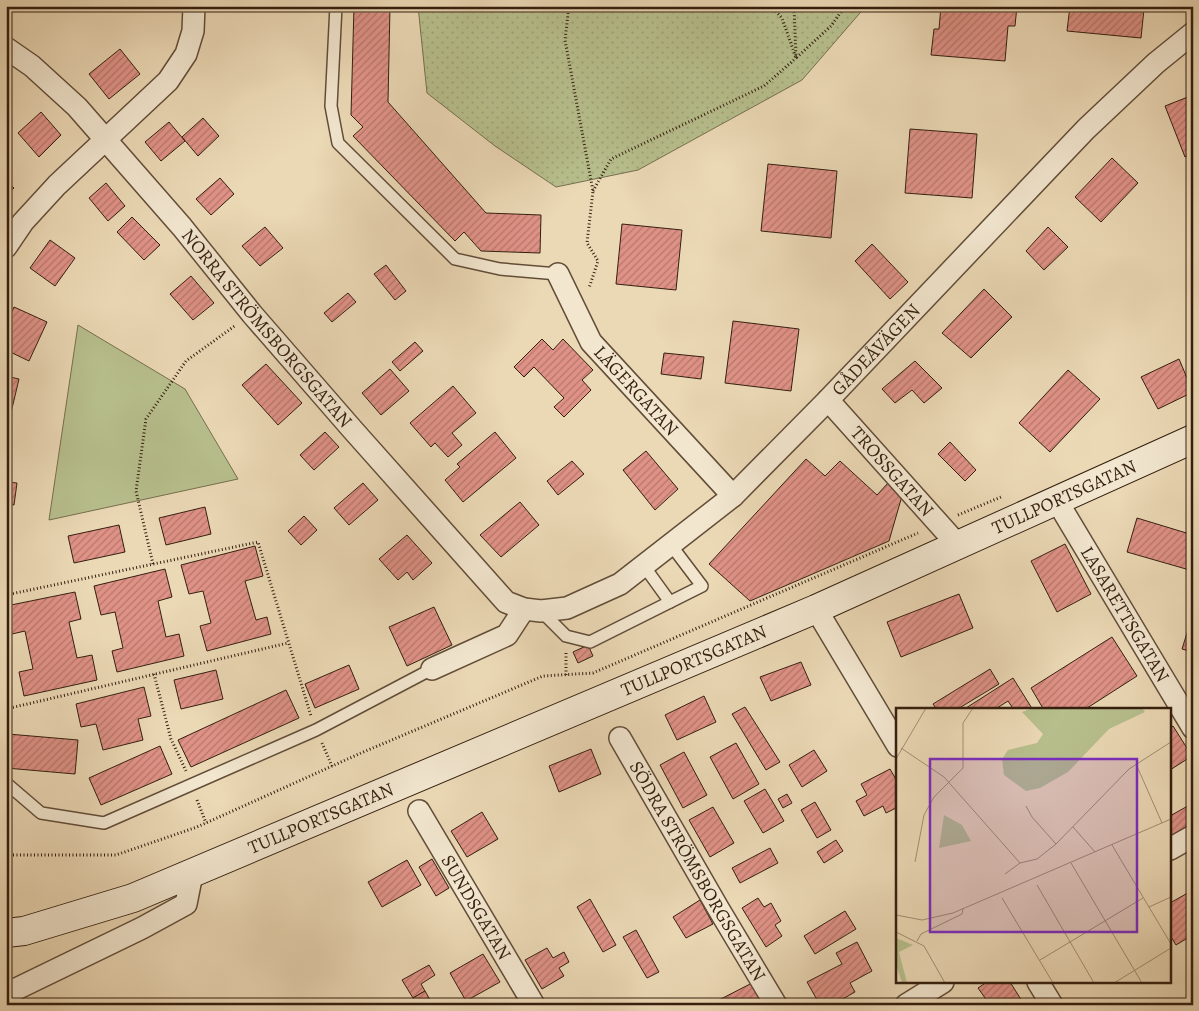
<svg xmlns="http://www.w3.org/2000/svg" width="1199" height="1011" font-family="Alegreya,serif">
	<defs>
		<pattern id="park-dots" width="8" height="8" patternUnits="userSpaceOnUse" patternTransform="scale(1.25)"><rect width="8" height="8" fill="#b7bf8d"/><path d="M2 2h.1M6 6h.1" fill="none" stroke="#9ea478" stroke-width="1.8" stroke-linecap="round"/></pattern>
		<pattern id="building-hatch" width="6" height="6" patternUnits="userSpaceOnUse" patternTransform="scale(1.25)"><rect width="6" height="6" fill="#e09287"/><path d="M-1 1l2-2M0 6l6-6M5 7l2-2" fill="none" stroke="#b6776d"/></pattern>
	</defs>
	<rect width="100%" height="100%" fill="#ebd8b5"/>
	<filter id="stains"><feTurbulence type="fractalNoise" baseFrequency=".004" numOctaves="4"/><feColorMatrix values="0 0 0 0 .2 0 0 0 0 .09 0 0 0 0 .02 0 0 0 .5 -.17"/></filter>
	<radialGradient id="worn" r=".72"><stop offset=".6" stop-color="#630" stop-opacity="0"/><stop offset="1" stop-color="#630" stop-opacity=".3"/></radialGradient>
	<!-- green -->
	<path fill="#b7bf8d" stroke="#766f4e" d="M78 325 185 389 238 479 49 520Z"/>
	<!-- park -->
	<path fill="url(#park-dots)" stroke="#766f4e" d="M418 6H866L802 80 638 170 556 187 495 146 427 93Z"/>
	<!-- building -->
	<g fill="url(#building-hatch)" stroke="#341f0f">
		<path d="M354 6H390L388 102 486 213 541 215 540 253 481 251 464 232 455 241 353 136 363 127 351 115Z"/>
		<path d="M941 6H1017L1015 26H1008L1005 61 931 55 934 29H939Z"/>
		<path d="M1070 6H1149V10L1144 9 1141 38 1067 31Z"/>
		<path d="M120 49 140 74 109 99 89 74Z"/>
		<path d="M1193 95V154L1185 157 1165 106Z"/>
		<path d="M41 112 61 135 39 157 18 133Z"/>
		<path d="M203 118 219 136 198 156 182 137Z"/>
		<path d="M169 122 185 141 161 161 145 142Z"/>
		<path d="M910 129 977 134 972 198 905 193Z"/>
		<path d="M1112 158 1138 183 1101 222 1075 197Z"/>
		<path d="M768 164 837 171 831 238 761 231Z"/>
		<path d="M220 178 234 194 211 215 196 199Z"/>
		<path d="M6 180 14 188 6 195Z"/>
		<path d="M106 183 125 206 108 221 89 198Z"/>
		<path d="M132 217 160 245 144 260 117 232Z"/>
		<path d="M622 224 682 230 676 290 616 284Z"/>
		<path d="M265 227 283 248 260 266 242 246Z"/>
		<path d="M1048 227 1068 247 1044 270 1026 251Z"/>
		<path d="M50 240 75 258 55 286 30 268Z"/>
		<path d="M872 244 908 282 890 299 855 261Z"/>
		<path d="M386 265 406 291 395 300 374 274Z"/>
		<path d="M191 276 214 303 193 320 170 294Z"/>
		<path d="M984 289 1012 317 971 358 942 333Z"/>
		<path d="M348 293 356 302 332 322 324 313Z"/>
		<path d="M14 307 47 322 29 361 6 350V324Z"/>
		<path d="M733 321 799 329 791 391 725 383Z"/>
		<path d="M542 339 553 350 563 339 593 370 582 380 591 390 564 417 554 407 564 398 534 367 524 377 514 367Z"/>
		<path d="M415 342 423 351 400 371 392 362Z"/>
		<path d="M664 353 704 357 701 379 661 374Z"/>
		<path d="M1179 359 1193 392 1158 409 1141 377Z"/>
		<path d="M915 361 942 388 924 403 912 390 895 403 882 389Z"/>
		<path d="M266 364 302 403 278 425 242 385Z"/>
		<path d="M390 369 409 391 381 415 362 393Z"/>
		<path d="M1068 370 1100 399 1050 452 1019 423Z"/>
		<path d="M6 376 19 379 6 434Z"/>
		<path d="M453 386 476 413 452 433 462 445 448 457 435 443 431 447 410 423Z"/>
		<path d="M325 432 339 447 314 470 300 455Z"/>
		<path d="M495 432 516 458 463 502 445 480 460 467 457 464Z"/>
		<path d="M950 442 976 470 965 481 938 454Z"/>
		<path d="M646 451 678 489 655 510 623 470Z"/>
		<path d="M806 459 825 476 840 461 877 495 888 483 902 496 889 541 750 601 709 564Z"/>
		<path d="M572 461 584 474 558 495 547 481Z"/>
		<path d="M6 482 17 483 14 505 6 504Z"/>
		<path d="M363 483 378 500 349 525 334 508Z"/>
		<path d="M520 502 539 525 501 557 480 535Z"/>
		<path d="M205 507 211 534 166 545 159 518Z"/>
		<path d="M304 516 317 530 301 545 288 531Z"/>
		<path d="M1137 518 1193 535V571L1127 552Z"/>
		<path d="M119 525 125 552 74 563 68 536Z"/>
		<path d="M407 535 432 563 413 580 407 572 398 580 379 559Z"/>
		<path d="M1065 544 1091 594 1057 612 1031 561Z"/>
		<path d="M255 546 263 576 245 581 256 620 267 617 271 634 207 651 200 626 211 623 203 591 189 594 181 565Z"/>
		<path d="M165 569 172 597 158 601 166 637 179 634 184 656 117 672 112 651 123 648 115 612 101 615 94 586Z"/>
		<path d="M75 592 81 619 69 622 77 658 92 655 97 680 24 696 19 672 33 669 25 631 12 634 6 606Z"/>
		<path d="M959 594 973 628 901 657 887 622Z"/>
		<path d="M434 607 452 645 407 666 389 627Z"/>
		<path d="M1192 617H1193V652L1182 649Z"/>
		<path d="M1112 637 1137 676 1084 710H1044L1031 688Z"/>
		<path d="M588 645 593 656 578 663 573 652Z"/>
		<path d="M801 662 811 685 771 701 760 677Z"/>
		<path d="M349 665 359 689 315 708 305 684Z"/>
		<path d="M990 669 999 684 956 710H937L933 704Z"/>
		<path d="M216 670 223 699 181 709 174 680Z"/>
		<path d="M1013 678 1033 710H1014L1008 701 994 710H967L966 708Z"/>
		<path d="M144 687 151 716 138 719 143 740 103 750 96 724 81 727 76 704Z"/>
		<path d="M286 690 299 718 191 767 178 740Z"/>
		<path d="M704 696 716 722 677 740 665 715Z"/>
		<path d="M745 707 780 762 766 770 732 714Z"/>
		<path d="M1173 726 1192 756 1170 770V728Z"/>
		<path d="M8 734 78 740 75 774 6 768Z"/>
		<path d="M736 743 759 784 733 799 710 757Z"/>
		<path d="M160 746 172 774 101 805 89 778Z"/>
		<path d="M591 749 601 774 559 792 549 766Z"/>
		<path d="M814 750 827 771 802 787 789 765Z"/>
		<path d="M684 752 707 795 683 808 660 765Z"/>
		<path d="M890 769 898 783V807L886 813 883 806 864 816 856 801 867 795 861 784Z"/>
		<path d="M765 789 784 821 763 833 744 801Z"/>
		<path d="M787 794 792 803 783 808 778 799Z"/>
		<path d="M815 802 831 830 817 838 801 810Z"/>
		<path d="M1193 803V826L1170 839V816Z"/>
		<path d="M713 807 734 843 710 857 689 820Z"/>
		<path d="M482 812 498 839 467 857 451 831Z"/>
		<path d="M836 840 843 851 824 863 817 852Z"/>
		<path d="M770 848 778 863 740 883 732 868Z"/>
		<path d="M432 859 449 888 436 896 419 867Z"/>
		<path d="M407 860 421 885 382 907 368 882Z"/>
		<path d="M1193 890V938L1191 936 1176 945 1170 935V903Z"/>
		<path d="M758 898 764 907 771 903 781 921 775 925 782 936 766 947 742 908Z"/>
		<path d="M590 899 616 945 603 952 577 907Z"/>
		<path d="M700 900 713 924 686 938 673 917Z"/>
		<path d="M845 911 856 929 815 954 804 936Z"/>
		<path d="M636 930 659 972 647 978 623 937Z"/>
		<path d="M857 942 872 971 850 983 855 992 832 1005H820L807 982 842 964 836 953Z"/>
		<path d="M547 948 553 958 564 952 569 962 559 968 564 976 542 989 525 960Z"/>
		<path d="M483 954 500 982 466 1001 450 973Z"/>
		<path d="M429 965 435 975 421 984 425 991 413 998 402 980Z"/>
		<path d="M987 982H1010L1022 1001 1017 1005H990L978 988Z"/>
		<path d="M752 983 763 1005H746L744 1000 734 1005H719L717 1001Z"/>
		<path d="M425 991 433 1005H417L413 998Z"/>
	</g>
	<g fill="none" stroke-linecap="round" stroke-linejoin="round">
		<!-- lane casing -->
		<g stroke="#624d38" stroke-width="14">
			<g id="lane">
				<path d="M336 6 331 106 338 143 455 259 500 269 558 274"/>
				<path d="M644 566 670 602"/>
				<path d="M541 611 566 636 590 642 702 586 671 545"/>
				<path d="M6 783 41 813 104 823 316 730 432 669"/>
			</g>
		</g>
		<!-- street casing -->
		<g stroke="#624d38" stroke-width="24">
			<g id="street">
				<path id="s1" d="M6 48 32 66 77 107 182 227 252 314 352 429 506 602 524 609 541 611 567 608 620 584 733 496 828 400 1086 129 1156 63 1193 33"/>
				<path d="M6 247 23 222 57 185 168 81 186 54 193 31 194 6"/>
				<path id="s2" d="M558 274 591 342 733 496"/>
				<path id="s3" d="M828 400 957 544"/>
				<path id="s4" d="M1057 501 1193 728"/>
				<path d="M816 609 898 746"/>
				<path d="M432 669 507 635 524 609"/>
				<path id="s5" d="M620 738 718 908 776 1005"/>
				<path id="s6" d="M419 811 534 1005"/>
				<path d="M1170 849 1193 836"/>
				<path d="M1038 982 1052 1005"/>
				<path d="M6 994 142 928 186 904 192 874"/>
				<path d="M906 1005 943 982"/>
			</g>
		</g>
		<!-- secondary casing -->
		<g stroke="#341f0f" stroke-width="30">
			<g id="secondary">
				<path id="s7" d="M6 933 24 931 133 898 816 609 1193 439"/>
			</g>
		</g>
		<!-- path -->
		<g stroke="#341f0f" stroke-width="3" stroke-dasharray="1 2.5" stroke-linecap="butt">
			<path d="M569 6 565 40 593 191 587 243 598 261 589 288"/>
			<path d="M771 6 782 18 796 58 831 26 845 6"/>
			<path d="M593 191 611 159 764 86 796 58 794 6"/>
			<path d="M958 515 1001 497"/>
			<path d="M153 564 136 491 146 419 186 361 236 325"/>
			<path d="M6 595 258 542 311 716"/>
			<path d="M6 674V675"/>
			<path d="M154 674 171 739 186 771"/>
			<path d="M566 675V651"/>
			<path d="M6 709 288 643"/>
			<path d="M322 743 332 766"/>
			<path d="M197 800 206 823"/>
			<path d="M6 855H116L197 827 361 753 543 676 593 673 918 533"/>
		</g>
		<!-- lane -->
		<use href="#lane" stroke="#f2e6cf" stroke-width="11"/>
		<!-- street -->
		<use href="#street" stroke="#f2e6cf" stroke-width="21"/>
		<!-- secondary -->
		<use href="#secondary" stroke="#f2e6cf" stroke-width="28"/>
	</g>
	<g text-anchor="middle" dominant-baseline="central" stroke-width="4.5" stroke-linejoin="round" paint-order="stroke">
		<!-- street labels -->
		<g font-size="19" fill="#341f0f" stroke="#f2e6cf">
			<text stroke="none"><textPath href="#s1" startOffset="384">NORRA STRÖMSBORGSGATAN</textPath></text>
			<text stroke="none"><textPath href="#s1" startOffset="1216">GÅDEÅVÄGEN</textPath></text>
			<text stroke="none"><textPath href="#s2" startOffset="142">LÄGERGATAN</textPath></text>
			<text stroke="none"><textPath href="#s3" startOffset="96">TROSSGATAN</textPath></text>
			<text stroke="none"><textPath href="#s7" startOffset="1146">TULLPORTSGATAN</textPath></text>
			<text stroke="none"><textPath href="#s4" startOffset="132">LASARETTSGATAN</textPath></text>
			<text stroke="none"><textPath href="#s7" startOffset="741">TULLPORTSGATAN</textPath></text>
			<text stroke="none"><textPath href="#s7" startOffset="336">TULLPORTSGATAN</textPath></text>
			<text stroke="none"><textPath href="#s5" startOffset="154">SÖDRA STRÖMSBORGSGATAN</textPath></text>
			<text stroke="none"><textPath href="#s6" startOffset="112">SUNDSGATAN</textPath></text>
		</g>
	</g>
	<!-- overview -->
	<g transform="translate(896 708)">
		<rect width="275" height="275" fill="#ebd8b5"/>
		<path d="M48 107 66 117 75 133 43 140Z" fill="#b7bf8d"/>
		<path d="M0 230 17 237 3 244 11 275H6L0 256Z" fill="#b7bf8d"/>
		<path d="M137 0H246L249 4 213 21 172 64 144 80 130 83 108 67 106 51 112 42 141 35 147 26 126 4Z" fill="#b7bf8d"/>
		<path fill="none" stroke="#a28e73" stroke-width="1" d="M5 40 48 69 124 155M0 51 30 0M240 56 266 115M130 98 136 109 160 136M177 119 199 144M216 137 275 236M19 154 28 107 38 89 67 60V15L77 0M124 155 141 151 160 136 233 61 275 34M175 155 246 275M109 166 124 155M141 177 198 275M106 190 157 275M253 199 275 189M0 207 26 212 57 205 275 111M0 224 28 238 49 275M21 233 25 226 66 206 67 201M144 252 247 190M218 275 275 240"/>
		<path fill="#7b2cbf" fill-opacity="0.15" stroke="#7b2cbf" stroke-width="2.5" d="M34 51H241V224H34Z"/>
		<rect width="275" height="275" fill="none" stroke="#341f0f" stroke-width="2.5"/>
	</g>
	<!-- margin -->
	<rect width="1199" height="1011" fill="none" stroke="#ebd8b5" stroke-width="25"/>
	<rect x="8" y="8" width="1184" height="996" fill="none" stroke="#341f0f" stroke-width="2.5"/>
	<rect x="12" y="12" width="1174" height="986" fill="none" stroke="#341f0f"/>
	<rect width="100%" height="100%" filter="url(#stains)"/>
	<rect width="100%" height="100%" fill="url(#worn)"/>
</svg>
